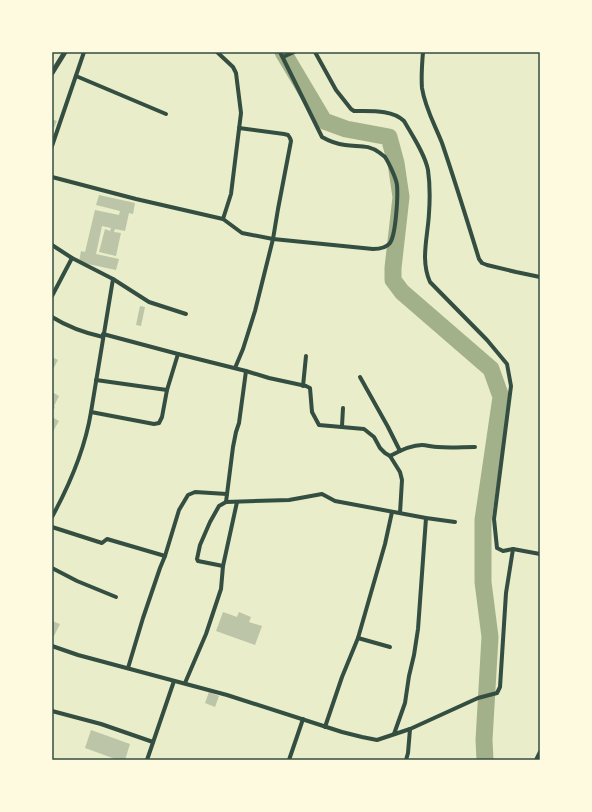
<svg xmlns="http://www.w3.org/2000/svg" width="592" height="812" font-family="'DM Sans',sans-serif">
	<rect width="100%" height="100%" fill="#e9edc9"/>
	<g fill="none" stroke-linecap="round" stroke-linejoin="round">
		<!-- river -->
		<path stroke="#a3b18a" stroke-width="17" d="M283 52 324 121 346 129 389 137 396 163 401 197 393 268V280L402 292 491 369 501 397 483 520V582L490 637 484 740 485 760"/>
	</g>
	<!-- building -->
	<g fill="#bcc5a7">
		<path d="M52 119 57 121 52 132Z"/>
		<path d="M99 195 135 203 133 214 129 213 125 231 115 229 114 232 121 233 116 256 99 252 105 229 110 231 111 228 102 226 96 254 119 259 116 270 79 262 81 251 85 252 95 210 119 215 120 211 96 205Z"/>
		<path d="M140 306 145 307 141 326 136 325Z"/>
		<path d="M52 357 58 360 52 371Z"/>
		<path d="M52 392 59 396 54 406 55 407 52 413Z"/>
		<path d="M52 417 59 421 52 433Z"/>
		<path d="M223 612 237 617 239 612 251 617 249 622 262 626 255 645 216 631Z"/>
		<path d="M52 621 60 624 54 636 52 635Z"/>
		<path d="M209 692 219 696 215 707 205 703Z"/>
		<path d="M91 730 130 744 125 760H118L85 748Z"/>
	</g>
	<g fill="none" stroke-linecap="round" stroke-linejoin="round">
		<!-- minor -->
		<g stroke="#344e41" stroke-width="4">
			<path d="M217 52 233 67 236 73 241 113 231 194 223 219"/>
			<path d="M315 52 336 90 351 109 354 111H358C373 111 393 110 404 121 412 135 425 154 428 170 430 184 430 199 429 213 428 236 420 260 430 282L487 340 507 364 511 386 494 519 497 548 503 551 513 549 540 554"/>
			<path d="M423 52C422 64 421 76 422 88 425 108 435 125 442 143 455 181 467 220 479 259L482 263 487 265 516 272 540 277"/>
			<path d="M283 57 294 52"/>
			<path d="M76 76 166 114"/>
			<path d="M52 146 84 52"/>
			<path d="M52 177 136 199 223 219 242 233 273 239 373 249C380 249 386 248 390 243 396 234 398 196 397 185 396 178 389 163 385 157 384 156 381 154 380 153 368 144 359 147 345 145 336 144 329 141 322 137L280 52"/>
			<path d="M52 245 72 258 113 279 91 412C85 449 70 484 52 517"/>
			<path d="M113 279 149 302 186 314"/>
			<path d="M52 296 72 258"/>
			<path d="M52 317C68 327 85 333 103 337"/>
			<path d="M103 334 178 354 246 371 269 378 306 386 310 388 312 412 319 425 364 429 374 437 380 448 385 453 390 456 400 472 402 480 400 513"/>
			<path d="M235 368 243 349 255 311 273 239 278 209 291 141 290 138 288 135 284 134 239 128"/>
			<path d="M360 377 388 427 400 451"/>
			<path d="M96 380 167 390"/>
			<path d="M303 386 306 356"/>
			<path d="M91 412 154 424 159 423 162 417 167 390 178 354"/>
			<path d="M342 426 343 408"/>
			<path d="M390 456C399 451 411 445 422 445 427 445 432 447 438 447 450 448 463 447 475 447"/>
			<path d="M226 502 233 447 236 432 239 423 246 371"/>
			<path d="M52 527 102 543 107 539 165 556"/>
			<path d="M223 566 198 561 197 559 200 545 210 522 219 506 226 502 289 500 322 494 335 501 426 518 455 522"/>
			<path d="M52 568 77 581 116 597"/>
			<path d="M358 638 390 647"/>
			<path d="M52 646 78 655 227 695 342 732 362 737 377 740 410 729 478 698 497 693 500 687 506 593 513 549"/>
			<path d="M128 668 143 618 160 568 165 556 179 510 188 495 195 492 227 494"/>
			<path d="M185 683 206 634 221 589 223 566 237 502"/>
			<path d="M52 711 101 724 153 742"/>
			<path d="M325 727 342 677 358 638 385 544 392 512"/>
			<path d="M394 734 405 703 409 676 414 655 418 629 426 518"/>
			<path d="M147 760 174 681"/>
			<path d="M289 760 303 719"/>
			<path d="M406 760 408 753 410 729"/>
			<path d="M536 760 540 752"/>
		</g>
		<!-- tertiary -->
		<path stroke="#344e41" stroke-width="5" d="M52 73 65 52"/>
	</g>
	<!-- border -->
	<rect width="592" height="812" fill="none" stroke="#fefae0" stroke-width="106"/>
	<rect x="53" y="53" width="486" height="706" fill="none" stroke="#344e41" stroke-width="1.5"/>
</svg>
